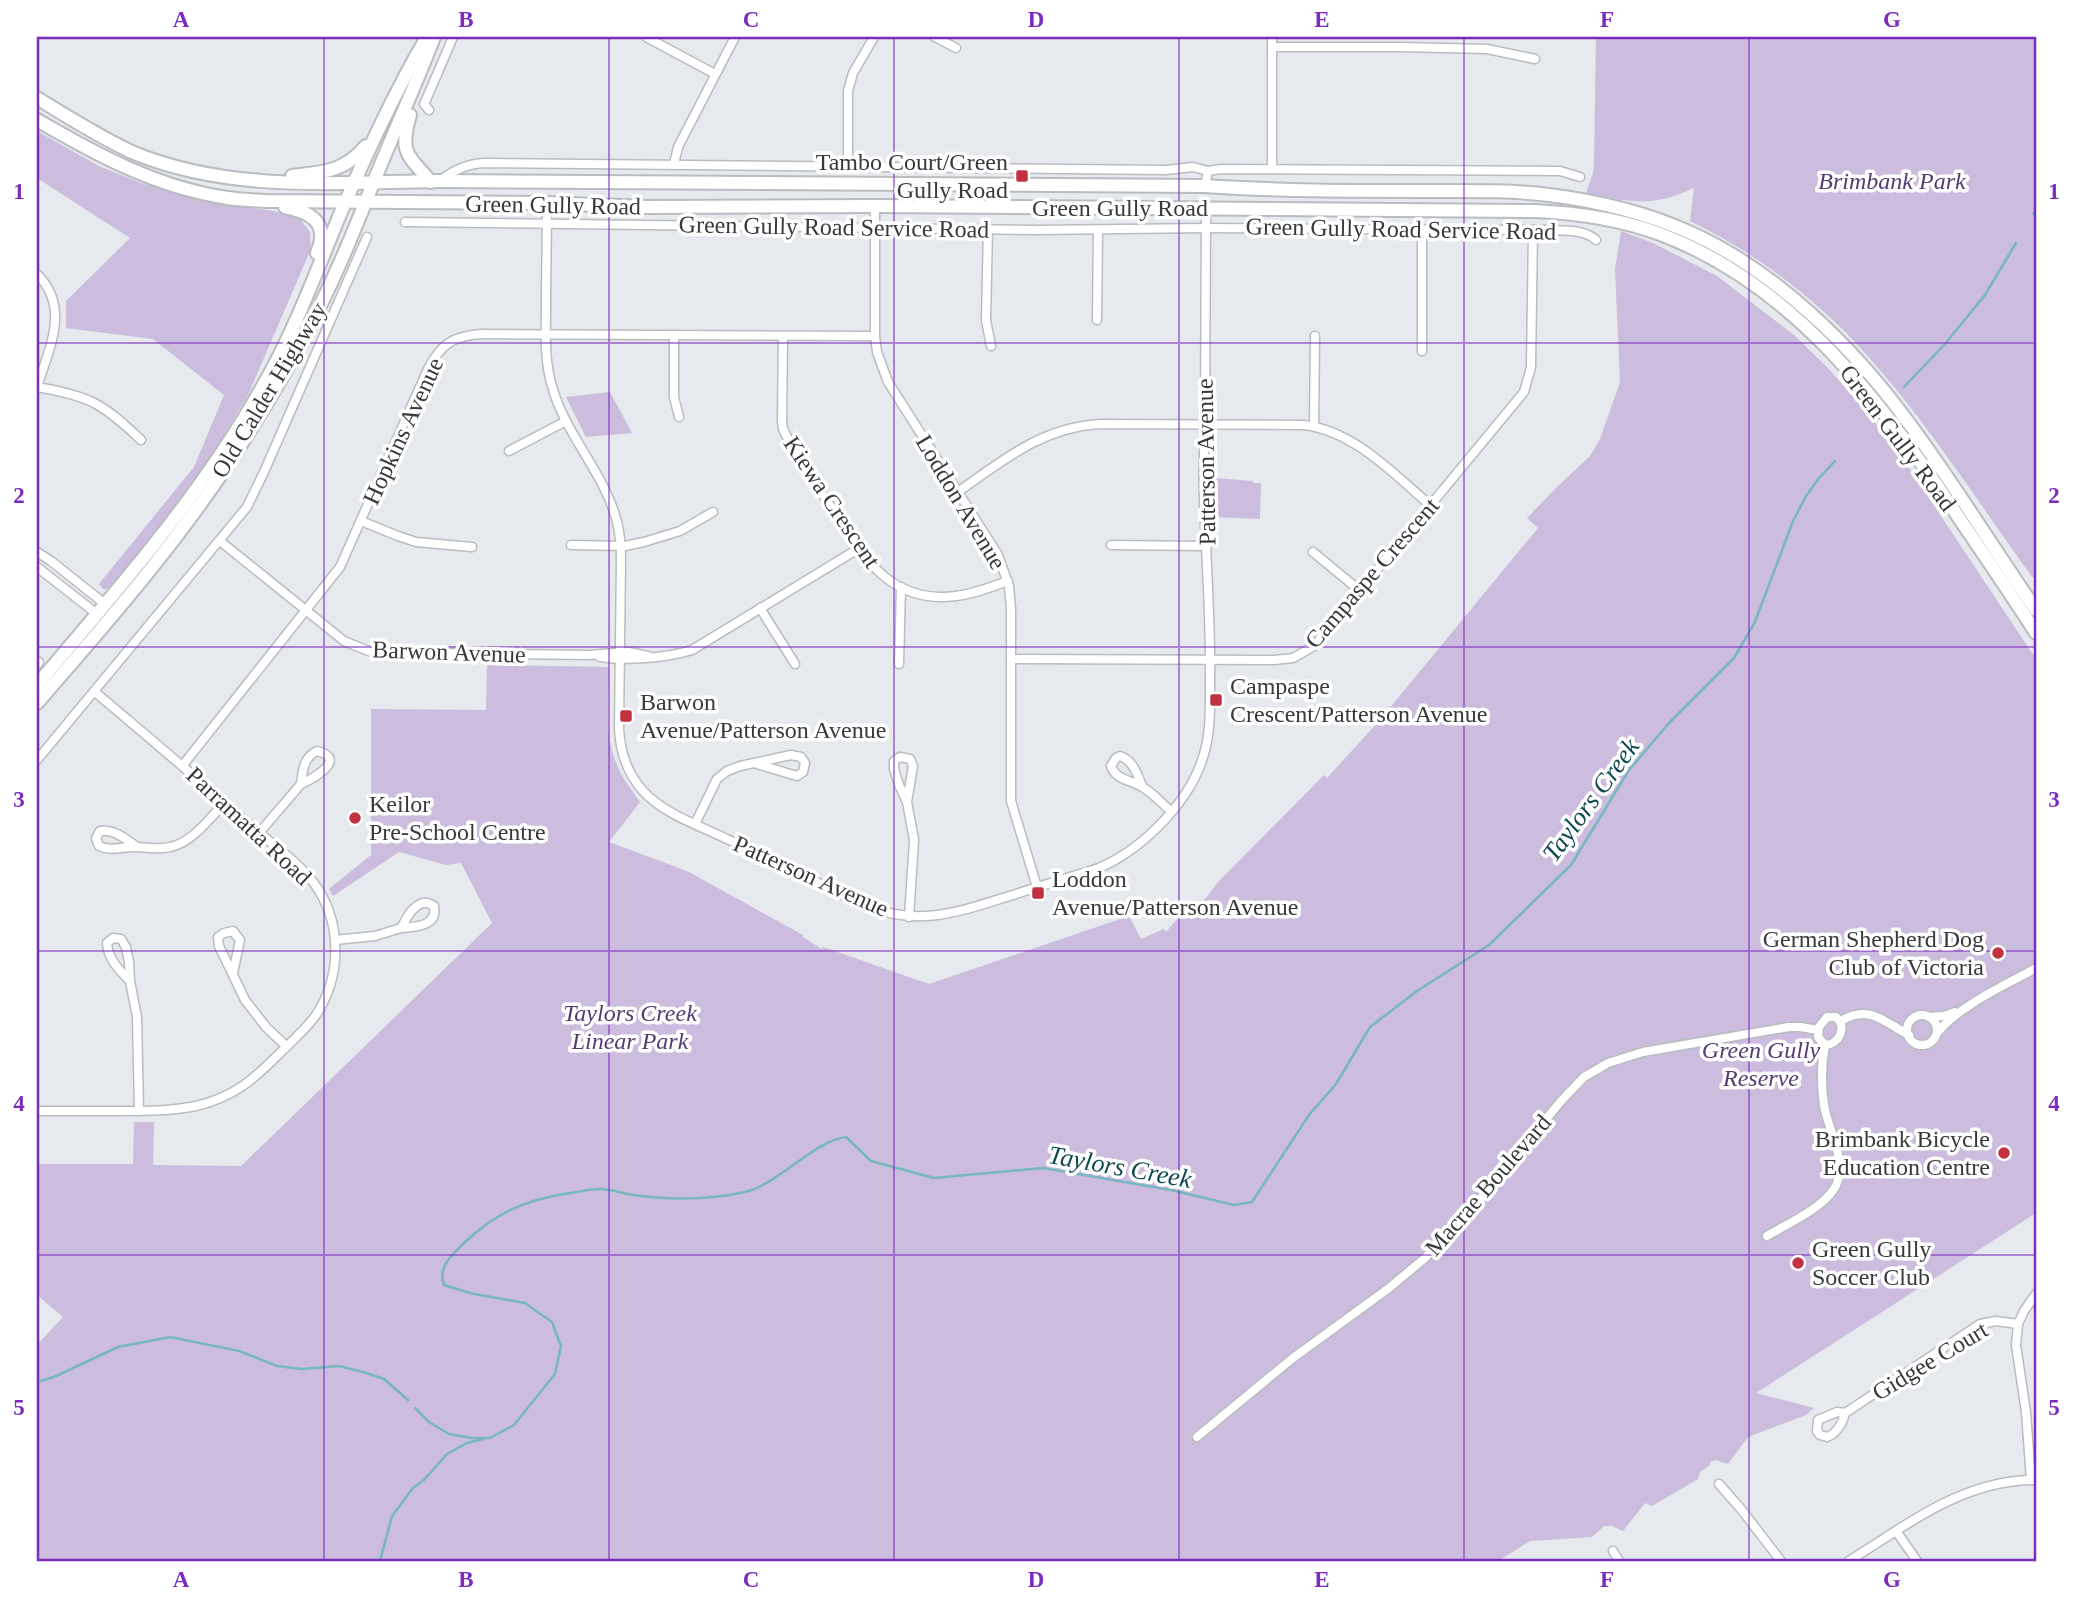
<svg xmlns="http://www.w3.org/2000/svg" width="2073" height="1598" font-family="Georgia,serif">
	<rect width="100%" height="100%" fill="#e6e9ee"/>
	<!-- green -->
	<g fill="#ccbcde">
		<path d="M1596 37H2036V577H2032C1975 498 1919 409 1852 339 1806 291 1750 250 1690 221L1694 188C1684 192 1674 197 1663 199 1636 205 1611 198 1586 193L1593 173 1594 163Z"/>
		<path d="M37 131 99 166 141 183 209 201 286 213 299 218 310 232 311 249 248 395 213 453 117 584 104 590 99 584 194 467 224 395 153 339 66 328V301L130 238 37 178Z"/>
		<path d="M1621 231 1653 243 1717 276 1794 335 1828 368 1873 420 1899 453 2036 659V1213L1756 1393 1814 1408 1806 1415 1748 1437 1728 1464 1716 1460 1710 1462V1465L1700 1472 1698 1479 1652 1506 1645 1503 1623 1531 1612 1526H1604L1592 1537 1530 1541 1498 1561H37V1345L63 1317 37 1295V1164H133L134 1122H154L153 1165 241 1166 492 923 461 863 446 865 399 852 333 896 329 889 371 855V709L486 710 487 665 609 667C609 697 604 731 615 760 620 775 631 789 640 802L609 842 687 871 803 935V937L822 949 823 947 929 984 1129 916 1141 939 1164 929 1166 932 1178 918 1197 909 1219 881 1324 775 1327 778 1379 721 1538 528 1527 518 1557 487 1590 456 1600 439 1620 382 1615 269Z"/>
		<path d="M610 392 632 433 586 437 566 397Z"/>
		<path d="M1215 478 1253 481V483H1261L1260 519 1214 517Z"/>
	</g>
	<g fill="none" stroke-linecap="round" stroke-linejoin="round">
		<!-- stream -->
		<g stroke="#77b7c0" stroke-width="2.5">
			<path d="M2033 214 2036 210"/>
			<path d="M1904 387 1945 344 1985 295 2016 243"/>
			<path d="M37 1382 54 1377 118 1347 170 1337 239 1351 277 1366 302 1369 339 1366 363 1372 384 1379 408 1400"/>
			<path d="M415 1408 429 1422 449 1434 472 1438H490L514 1425 555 1374 561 1346 552 1322 525 1303 474 1294 444 1285C438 1267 450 1257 462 1245 495 1213 524 1200 570 1193 580 1192 592 1188 602 1189 612 1190 623 1193 633 1195 667 1200 711 1200 745 1192 779 1184 814 1141 846 1137L871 1161 934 1178 1043 1168 1171 1190 1234 1205 1252 1202 1309 1115 1336 1084 1370 1027 1417 991 1489 945 1571 865 1629 770 1669 723 1734 658 1755 622 1793 521 1806 496 1819 478 1835 461"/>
			<path d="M380 1561 392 1516 413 1488 424 1480 447 1454 467 1443 483 1439"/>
		</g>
		<!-- minor casing -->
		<g stroke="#b9bcc0" stroke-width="11">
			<g id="minor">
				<path d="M646 37 715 74"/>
				<path d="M935 37 956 48"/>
				<path d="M1272 47H1400L1487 49 1535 59"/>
				<path d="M429 110 424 104 426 100 453 37"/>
				<path d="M674 164 678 147 735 37"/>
				<path d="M848 166V91L853 73 874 37"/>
				<path d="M1272 169V37"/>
				<path d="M440 181C453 170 466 164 484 163L1166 170 1193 167 1208 171"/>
				<path d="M1205 186 1208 171 1221 169 1560 171 1580 177"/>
				<path d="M547 203C547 238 546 272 546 306 546 333 544 360 552 386 565 435 605 473 617 522 620 534 621 547 621 559L619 728C620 752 627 773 643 791 664 814 700 826 727 839 774 861 820 884 867 906 921 928 964 910 1016 894 1043 885 1071 877 1099 868 1143 849 1191 801 1204 754 1211 731 1210 705 1210 680 1211 620 1206 560 1204 500 1203 475 1204 450 1205 426 1205 353 1206 281 1206 208"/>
				<path d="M875 206V336L877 352 888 382 998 555 1009 586 1011 609V801L1037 887"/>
				<path d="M405 222 1036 230 1206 228 1543 230C1561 231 1583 228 1596 240"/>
				<path d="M988 229 986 320 991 346"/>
				<path d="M1422 229V351"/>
				<path d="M37 274C71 308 49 348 37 387"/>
				<path d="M1097 320 1098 230"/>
				<path d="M674 335V397L679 417"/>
				<path d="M783 336 782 421 783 429 791 445C805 468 820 490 835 513 865 560 892 604 956 596 974 594 991 587 1008 581"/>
				<path d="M37 387C90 396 102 403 141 440"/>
				<path d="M1314 426 1315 336"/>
				<path d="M509 451 566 421"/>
				<path d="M958 492C1003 460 1043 427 1100 424L1304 425C1354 431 1394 474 1430 505"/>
				<path d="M361 521 398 536 416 542 472 547"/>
				<path d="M220 541 344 641 371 652 589 655 628 652 648 656"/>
				<path d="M571 545 625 546 644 542 680 531 713 512"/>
				<path d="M1111 545 1207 546"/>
				<path d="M37 552 51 561 105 604"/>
				<path d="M1313 552 1359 590"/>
				<path d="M37 567 97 614"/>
				<path d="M760 608 795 664"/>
				<path d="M600 657C626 661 666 658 692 650L858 549"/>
				<path d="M1011 659 1274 660 1293 658 1314 646 1524 392 1531 367 1533 230"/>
				<path d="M899 664 901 587"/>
				<path d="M37 665 39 662"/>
				<path d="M317 751C349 759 312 779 301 784 303 770 303 758 317 751Z"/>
				<path d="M37 760 247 507 264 472 367 237"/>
				<path d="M183 765 340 567 428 369C441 344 453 336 481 334L875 336"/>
				<path d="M1142 786C1137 774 1133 760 1120 756L1116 758 1111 766C1116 781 1133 780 1144 788 1154 794 1162 804 1171 811"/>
				<path d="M907 802 913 766 910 759 900 757 894 761V769L899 785 907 802 914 840 909 917"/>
				<path d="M695 824 717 779 727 771 740 766 791 755 801 757 805 763 803 772 797 776 757 764"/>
				<path d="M259 833 301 784"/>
				<path d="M136 846C124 838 114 829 100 831L96 838 99 846C112 852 123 846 137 847 148 847 158 850 170 847 192 843 210 818 225 802"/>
				<path d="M423 903H428L434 906C438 926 416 927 401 928 407 918 411 907 423 903Z"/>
				<path d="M335 940 375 936 401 928"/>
				<path d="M233 973 240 940 233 931 224 933 218 937 219 946 245 1000 266 1027 286 1046"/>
				<path d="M130 981C119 970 108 959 107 943L113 938 121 939 126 947 129 962 130 981 137 1017 139 1111"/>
				<circle cx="1922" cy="1030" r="15"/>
				<path d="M1827 1017H1836C1847 1027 1840 1044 1825 1045L1818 1037 1819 1027Z"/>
				<path d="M1929 1017 1944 1016 1955 1012"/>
				<path d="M1841 1021C1870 1004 1884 1022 1909 1035"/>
				<path d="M1937 1033C1960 1005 2004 986 2036 968"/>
				<path d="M37 1111C65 1111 93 1111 122 1111 147 1111 171 1111 196 1106 234 1097 253 1080 280 1053 292 1041 306 1029 316 1015 341 977 342 927 318 889 302 864 274 846 252 827 201 781 148 737 95 692"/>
				<path d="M1767 1236C1787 1224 1821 1209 1834 1189 1850 1164 1828 1131 1824 1105 1821 1084 1821 1065 1825 1045"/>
				<path d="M1845 1413C1843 1423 1836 1434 1827 1437L1820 1435 1817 1431 1818 1420 1837 1412 1845 1413 1980 1324 1996 1321 2018 1324"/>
				<path d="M1197 1437 1293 1358 1389 1288 1425 1258 1469 1213 1561 1101 1584 1077 1608 1063 1643 1052 1789 1027H1800L1818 1030"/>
				<path d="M2031 1480 2026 1412 2016 1345 2018 1324 2024 1311 2036 1294"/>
				<path d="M1719 1484 1741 1509 1781 1561"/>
				<path d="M1896 1531 1917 1561"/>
				<path d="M1613 1551 1619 1561"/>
				<path d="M1849 1561C1907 1525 1964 1479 2036 1480"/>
			</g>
		</g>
		<!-- primary casing -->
		<g stroke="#b9bcc0" stroke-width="16">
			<g id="primary">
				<path d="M37 98C68 117 101 138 134 153 232 193 338 182 440 181L1205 186C1279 191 1353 191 1427 191 1468 191 1508 190 1549 195 1597 201 1647 213 1691 233 1775 271 1851 345 1905 418 1952 480 1992 547 2036 610"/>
				<path d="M410 115C399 153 407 154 431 182"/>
				<path d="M37 120C97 155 158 188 228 198 240 200 253 200 266 201L547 203 645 207 875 206 1535 211C1577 213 1620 219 1660 234 1794 284 1883 404 1959 518 1985 556 2011 594 2036 633"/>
				<path d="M292 176C324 172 344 172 366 146"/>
				<path d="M285 207C311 212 330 223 317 253"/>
				<path d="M37 685C120 587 206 490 268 377 297 325 318 267 341 212 367 153 394 93 427 37"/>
				<path d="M37 703C115 614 193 524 255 422 287 371 316 318 340 263 354 232 366 200 379 169 397 125 417 82 434 37"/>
			</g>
		</g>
		<!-- minor -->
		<use href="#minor" stroke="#fff" stroke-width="8"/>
		<!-- primary -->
		<use href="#primary" stroke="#fff" stroke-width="12"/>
	</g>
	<!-- grid -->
	<path fill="none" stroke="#7b2cbf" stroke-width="2" stroke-opacity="0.55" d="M324 37V1561M609 37V1561M894 37V1561M1179 37V1561M1464 37V1561M1749 37V1561M37 343H2036M37 647H2036M37 951H2036M37 1255H2036"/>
	<!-- markers -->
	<g fill="#c1313f" stroke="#fff" stroke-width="2.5">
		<rect x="1015" y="169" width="14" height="14" rx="3.5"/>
		<rect x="1209" y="693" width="14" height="14" rx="3.5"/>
		<rect x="619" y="709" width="14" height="14" rx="3.5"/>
		<circle cx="355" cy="818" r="7"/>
		<rect x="1031" y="886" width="14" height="14" rx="3.5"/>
		<circle cx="1998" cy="953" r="7"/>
		<circle cx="2004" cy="1153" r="7"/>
		<circle cx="1798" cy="1263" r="7"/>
	</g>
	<g text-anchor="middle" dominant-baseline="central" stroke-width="7" stroke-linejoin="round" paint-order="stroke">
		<!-- poi labels -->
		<g font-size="24" fill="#38393b" stroke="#fff" text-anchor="start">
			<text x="1008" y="162" text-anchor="end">Tambo Court/Green<tspan x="1008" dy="28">Gully Road</tspan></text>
			<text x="1230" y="686">Campaspe<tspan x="1230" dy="28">Crescent/Patterson Avenue</tspan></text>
			<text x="640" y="702">Barwon<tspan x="640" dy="28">Avenue/Patterson Avenue</tspan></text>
			<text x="369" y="804">Keilor<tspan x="369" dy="28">Pre-School Centre</tspan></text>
			<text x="1052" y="879">Loddon<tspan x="1052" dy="28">Avenue/Patterson Avenue</tspan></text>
			<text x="1984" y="939" text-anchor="end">German Shepherd Dog<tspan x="1984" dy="28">Club of Victoria</tspan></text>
			<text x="1990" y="1139" text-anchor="end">Brimbank Bicycle<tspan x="1990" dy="28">Education Centre</tspan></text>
			<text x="1812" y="1249">Green Gully<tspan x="1812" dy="28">Soccer Club</tspan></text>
		</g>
		<!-- park labels -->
		<g font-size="24" font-style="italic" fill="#563a71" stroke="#fff">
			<text x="1892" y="181">Brimbank Park</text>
			<text x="630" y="1013">Taylors Creek<tspan x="630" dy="28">Linear Park</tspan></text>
			<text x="1761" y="1050">Green Gully<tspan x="1761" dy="28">Reserve</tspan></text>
		</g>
		<!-- street labels -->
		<g font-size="24" fill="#38393b" stroke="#fff">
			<text transform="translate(553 205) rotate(1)">Green Gully Road</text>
			<text x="1120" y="208">Green Gully Road</text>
			<text transform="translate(834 227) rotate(1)">Green Gully Road Service Road</text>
			<text transform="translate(1401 229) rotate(1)">Green Gully Road Service Road</text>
			<text transform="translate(269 390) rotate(-59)">Old Calder Highway</text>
			<text transform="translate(403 431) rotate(-65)">Hopkins Avenue</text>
			<text transform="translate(1898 438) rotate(53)">Green Gully Road</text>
			<text transform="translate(1206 462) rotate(-91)">Patterson Avenue</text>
			<text transform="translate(832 502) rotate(56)">Kiewa Crescent</text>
			<text transform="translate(961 502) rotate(59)">Loddon Avenue</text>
			<text transform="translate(1372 573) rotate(-49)">Campaspe Crescent</text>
			<text transform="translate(449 652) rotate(2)">Barwon Avenue</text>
			<text transform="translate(249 826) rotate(43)">Parramatta Road</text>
			<text transform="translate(811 876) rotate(24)">Patterson Avenue</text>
			<text transform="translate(1488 1185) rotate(-49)">Macrae Boulevard</text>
			<text transform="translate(1930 1361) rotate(-31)">Gidgee Court</text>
		</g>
		<!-- water labels -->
		<g font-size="26" font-style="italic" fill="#0f4950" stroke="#fff">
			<text transform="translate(1591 800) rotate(-54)">Taylors Creek</text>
			<text transform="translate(1120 1167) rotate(10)">Taylors Creek</text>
		</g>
	</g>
	<!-- border -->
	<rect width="2073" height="1598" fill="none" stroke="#ffffff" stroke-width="77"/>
	<rect x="38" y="38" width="1997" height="1522" fill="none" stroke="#7b2cbf" stroke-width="2.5"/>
	<g font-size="23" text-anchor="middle" font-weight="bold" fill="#7b2cbf">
		<text x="181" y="27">A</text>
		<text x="466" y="27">B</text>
		<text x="751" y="27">C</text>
		<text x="1036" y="27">D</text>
		<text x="1322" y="27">E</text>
		<text x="1607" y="27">F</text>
		<text x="1892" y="27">G</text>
		<text x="19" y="199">1</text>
		<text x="2054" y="199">1</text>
		<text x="19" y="503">2</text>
		<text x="2054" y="503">2</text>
		<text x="19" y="807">3</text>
		<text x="2054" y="807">3</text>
		<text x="19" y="1111">4</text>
		<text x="2054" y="1111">4</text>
		<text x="19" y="1415">5</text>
		<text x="2054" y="1415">5</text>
		<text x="181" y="1587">A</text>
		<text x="466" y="1587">B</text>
		<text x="751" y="1587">C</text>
		<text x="1036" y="1587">D</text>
		<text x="1322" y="1587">E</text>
		<text x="1607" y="1587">F</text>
		<text x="1892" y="1587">G</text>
	</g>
</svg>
